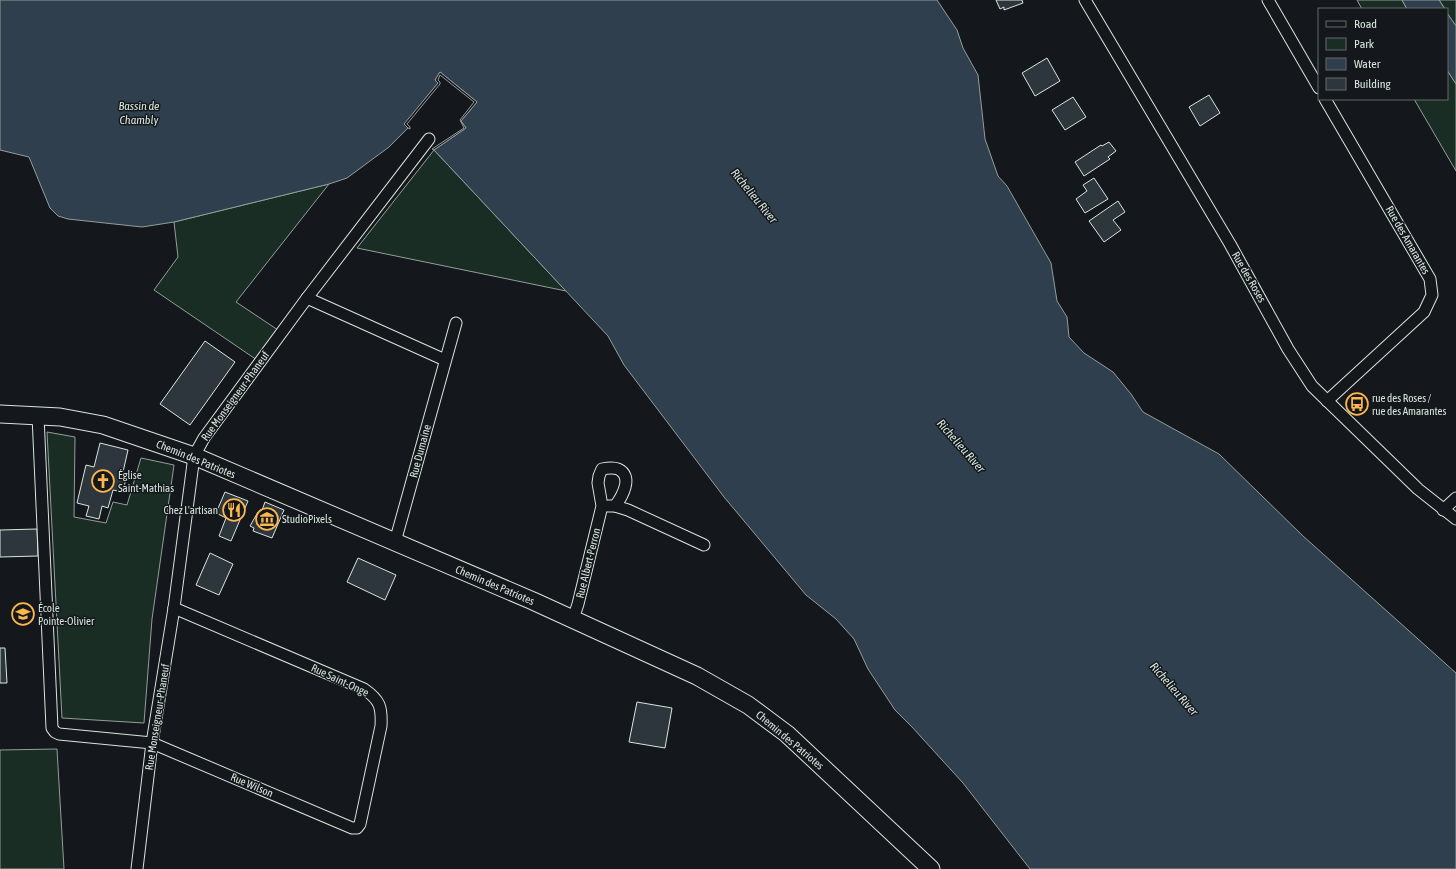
<svg xmlns="http://www.w3.org/2000/svg" width="1456" height="869" font-family="'Asap Condensed',sans-serif">
	<rect width="100%" height="100%" fill="#14181c"/>
	<!-- green -->
	<g fill="#1a2d24" stroke="#939e99">
		<path d="M1357 0H1402L1407 9H1362Z"/>
		<path d="M1439 0H1456V26L1447 13V9H1445Z"/>
		<path d="M1447 70 1456 84V171L1414 99H1447Z"/>
		<path d="M434 150 566 291 357 248Z"/>
		<path d="M329 184 236 302 278 330 257 360 154 290 178 257 174 222Z"/>
		<path d="M47 432 75 437 74 517 106 523 113 502 127 505 141 458 174 465 152 619 144 723 62 718Z"/>
		<path d="M57 749 64 869H0V750Z"/>
	</g>
	<!-- water -->
	<g fill="#2f3f4d" stroke="#939e99">
		<path d="M0 0H937L957 30 963 48 978 75 985 139 998 176 1007 186 1051 263 1057 301 1067 317 1069 337 1084 353 1113 372 1131 394 1143 412 1219 454 1303 536 1456 673V869H1030L963 783 912 727 895 710 868 669 854 639 836 619 806 595 724 497 624 365 608 336 434 150 466 128 461 121 477 102 440 72 435 80 438 83 405 124 408 128 389 147 347 178 329 184 174 222 142 227 68 219 58 216 50 208 29 157 0 150Z"/>
		<path d="M1402 0H1439L1445 9H1407Z"/>
		<path d="M1447 13 1456 26V84L1447 70Z"/>
	</g>
	<!-- pier -->
	<path fill="#14181c" stroke="#939e99" d="M440 72 477 102 461 121 466 128 434 150 432 149 464 128 460 120 474 102 440 75 438 80 440 82V84L407 124 410 127V129L408 128 404 124 438 83 435 80Z"/>
	<!-- building -->
	<g fill="#2c363c" stroke="#d8e6dc">
		<path d="M996 0H1022L1023 3 1004 10V7L1000 9Z"/>
		<path d="M1047 58 1060 81 1035 96 1022 73Z"/>
		<path d="M1209 95 1220 113 1200 126 1189 107Z"/>
		<path d="M1073 97 1086 117 1065 130 1052 110Z"/>
		<path d="M1109 142 1116 151 1108 157 1110 159 1084 176 1075 162 1101 145 1102 146Z"/>
		<path d="M1094 178 1108 199 1085 213 1076 199 1087 191 1083 185Z"/>
		<path d="M1118 201 1125 212 1113 220 1121 230 1104 242 1089 221Z"/>
		<path d="M205 341 235 362 190 425 160 404Z"/>
		<path d="M100 443 128 450 123 472 127 473 123 492 113 490 108 508 102 506 99 519 86 516 89 506 77 503 86 465 94 467Z"/>
		<path d="M225 492 248 501 231 541 219 536 226 518 216 513Z"/>
		<path d="M265 502 284 510 272 538 253 531 254 528 250 526 258 512 261 513Z"/>
		<path d="M37 529 38 556 0 557V530Z"/>
		<path d="M210 553 233 564 219 595 196 585Z"/>
		<path d="M358 558 396 575 385 600 347 582Z"/>
		<path d="M0 648H5L7 683H0Z"/>
		<path d="M637 702 672 708 665 748 629 742Z"/>
	</g>
	<g fill="none" stroke-linecap="round" stroke-linejoin="round">
		<!-- street casing -->
		<g stroke="#d8e6dc" stroke-width="13">
			<g id="street">
				<path d="M1085 0 1230 244 1288 349 1312 386 1418 489 1456 519"/>
				<path d="M1268 0 1319 88"/>
				<path d="M1325 99 1430 279 1432 295 1424 312 1327 401"/>
				<path d="M307 298 445 360"/>
				<path d="M38 416 52 728 55 732 59 734 152 743 352 828H357L360 824 381 726C382 707 380 700 364 689L174 608"/>
				<path d="M608 506H615L628 510 704 545"/>
				<path d="M1443 510 1456 498"/>
				<path d="M395 542 456 323"/>
				<path d="M573 619 578 604 602 506 598 483 599 476 602 469C607 468 613 467 618 469 634 476 622 497 615 506"/>
				<path d="M137 869 152 743 174 608 194 456 204 438 307 298 429 139"/>
			</g>
		</g>
		<!-- primary casing -->
		<g stroke="#d8e6dc" stroke-width="19">
			<path id="primary" d="M0 414 60 417 103 425 194 456 533 601 697 676 748 705 787 734 931 869"/>
		</g>
		<!-- street -->
		<use href="#street" stroke="#14181c" stroke-width="11"/>
		<!-- primary -->
		<use href="#primary" stroke="#14181c" stroke-width="17"/>
	</g>
	<!-- icons -->
	<defs>
		<g id="bus-ring" transform="scale(1.15)"><circle r="9.5" fill="#14181c" stroke="#ffb74d" stroke-width="1.5"/><path d="M-5-6H5V4H4V6H2V4H-2V6H-4V4H-5ZM-3.5-4V0h7V-4ZM-3.5 1.2v1.5H-2V1.2ZM2 1.2v1.5H3.5V1.2Z" fill="#ffb74d"/></g>
		<g id="church-ring" transform="scale(1.15)"><circle r="9.5" fill="#14181c" stroke="#ffb74d" stroke-width="1.5"/><path d="M-1.2-6h2.4v3.5h3.3v2.4h-3.3V6h-2.4V-.1h-3.3v-2.4h3.3Z" fill="#ffb74d"/></g>
		<g id="restaurant-ring" transform="scale(1.15)"><circle r="9.5" fill="#14181c" stroke="#ffb74d" stroke-width="1.5"/><path d="M-5-6h1v4h1v-4h1v4h1v-4h1v5L-1.5 .5V6h-2V.5L-5-1ZM5-6V6H3V1.5H1.5Q1.5-4 5-6Z" fill="#ffb74d"/></g>
		<g id="museum-ring" transform="scale(1.15)"><circle r="9.5" fill="#14181c" stroke="#ffb74d" stroke-width="1.5"/><path d="M0-6L6-3V-2H-6V-3ZM-5-1h2V3h-2ZM-1-1h2V3h-2ZM3-1h2V3H3ZM-6 4H6V6H-6Z" fill="#ffb74d"/></g>
		<g id="school-ring" transform="scale(1.15)"><circle r="9.5" fill="#14181c" stroke="#ffb74d" stroke-width="1.5"/><path d="M0-5L7-2L0 1L-7-2ZM-4 1L0 2.5L4 1V4Q0 6-4 4Z" fill="#ffb74d"/></g>
	</defs>
	<g fill-rule="evenodd">
		<use href="#bus-ring" x="1357" y="404"/>
		<use href="#church-ring" x="103" y="481"/>
		<use href="#restaurant-ring" x="234" y="510"/>
		<use href="#museum-ring" x="267" y="519"/>
		<use href="#school-ring" x="23" y="614"/>
	</g>
	<g text-anchor="middle" dominant-baseline="central" stroke-width="3" stroke-linejoin="round" paint-order="stroke">
		<!-- street labels -->
		<g font-size="11" fill="#d8e6dc" stroke="#14181c">
			<text transform="translate(1408 240) rotate(60)">Rue des Amarantes</text>
			<text transform="translate(1249 277) rotate(60)">Rue des Roses</text>
			<text transform="translate(235 396) rotate(-54)">Rue Monseigneur-Phaneuf</text>
			<text transform="translate(420 451) rotate(-75)">Rue Dumaine</text>
			<text transform="translate(196 459) rotate(22)">Chemin des Patriotes</text>
			<text transform="translate(588 563) rotate(-76)">Rue Albert-Perron</text>
			<text transform="translate(495 585) rotate(23)">Chemin des Patriotes</text>
			<text transform="translate(340 680) rotate(25)">Rue Saint-Onge</text>
			<text transform="translate(157 717) rotate(-81)">Rue Monseigneur-Phaneuf</text>
			<text transform="translate(790 740) rotate(40)">Chemin des Patriotes</text>
			<text transform="translate(252 785) rotate(23)">Rue Wilson</text>
		</g>
		<!-- poi labels -->
		<g font-size="11" fill="#d8e6dc" stroke="#14181c" text-anchor="start">
			<text x="1372" y="398">rue des Roses /<tspan x="1372" dy="13">rue des Amarantes</tspan></text>
			<text x="118" y="475">Église<tspan x="118" dy="13">Saint-Mathias</tspan></text>
			<text x="218" y="510" text-anchor="end">Chez L'artisan</text>
			<text x="282" y="519">StudioPixels</text>
			<text x="38" y="608">École<tspan x="38" dy="13">Pointe-Olivier</tspan></text>
		</g>
		<!-- water labels -->
		<g font-size="12" font-style="italic" fill="#d8e6dc" stroke="#14181c">
			<text x="139" y="106">Bassin de<tspan x="139" dy="14">Chambly</tspan></text>
			<text transform="translate(754 196) rotate(51)">Richelieu River</text>
			<text transform="translate(961 446) rotate(49)">Richelieu River</text>
			<text transform="translate(1174 689) rotate(49)">Richelieu River</text>
		</g>
	</g>
	<!-- legend -->
	<rect x="1318" y="8" width="130" height="92" fill="#14181c" stroke="#626a69"/>
	<rect x="1326" y="21" width="20" height="6" fill="#14181c" stroke="#626a69"/>
	<text x="1354" y="28" font-size="12" fill="#d8e6dc">Road</text>
	<rect x="1326" y="38" width="20" height="12" fill="#1a2d24" stroke="#626a69"/>
	<text x="1354" y="48" font-size="12" fill="#d8e6dc">Park</text>
	<rect x="1326" y="58" width="20" height="12" fill="#2f3f4d" stroke="#626a69"/>
	<text x="1354" y="68" font-size="12" fill="#d8e6dc">Water</text>
	<rect x="1326" y="78" width="20" height="12" fill="#2c363c" stroke="#626a69"/>
	<text x="1354" y="88" font-size="12" fill="#d8e6dc">Building</text>
</svg>
